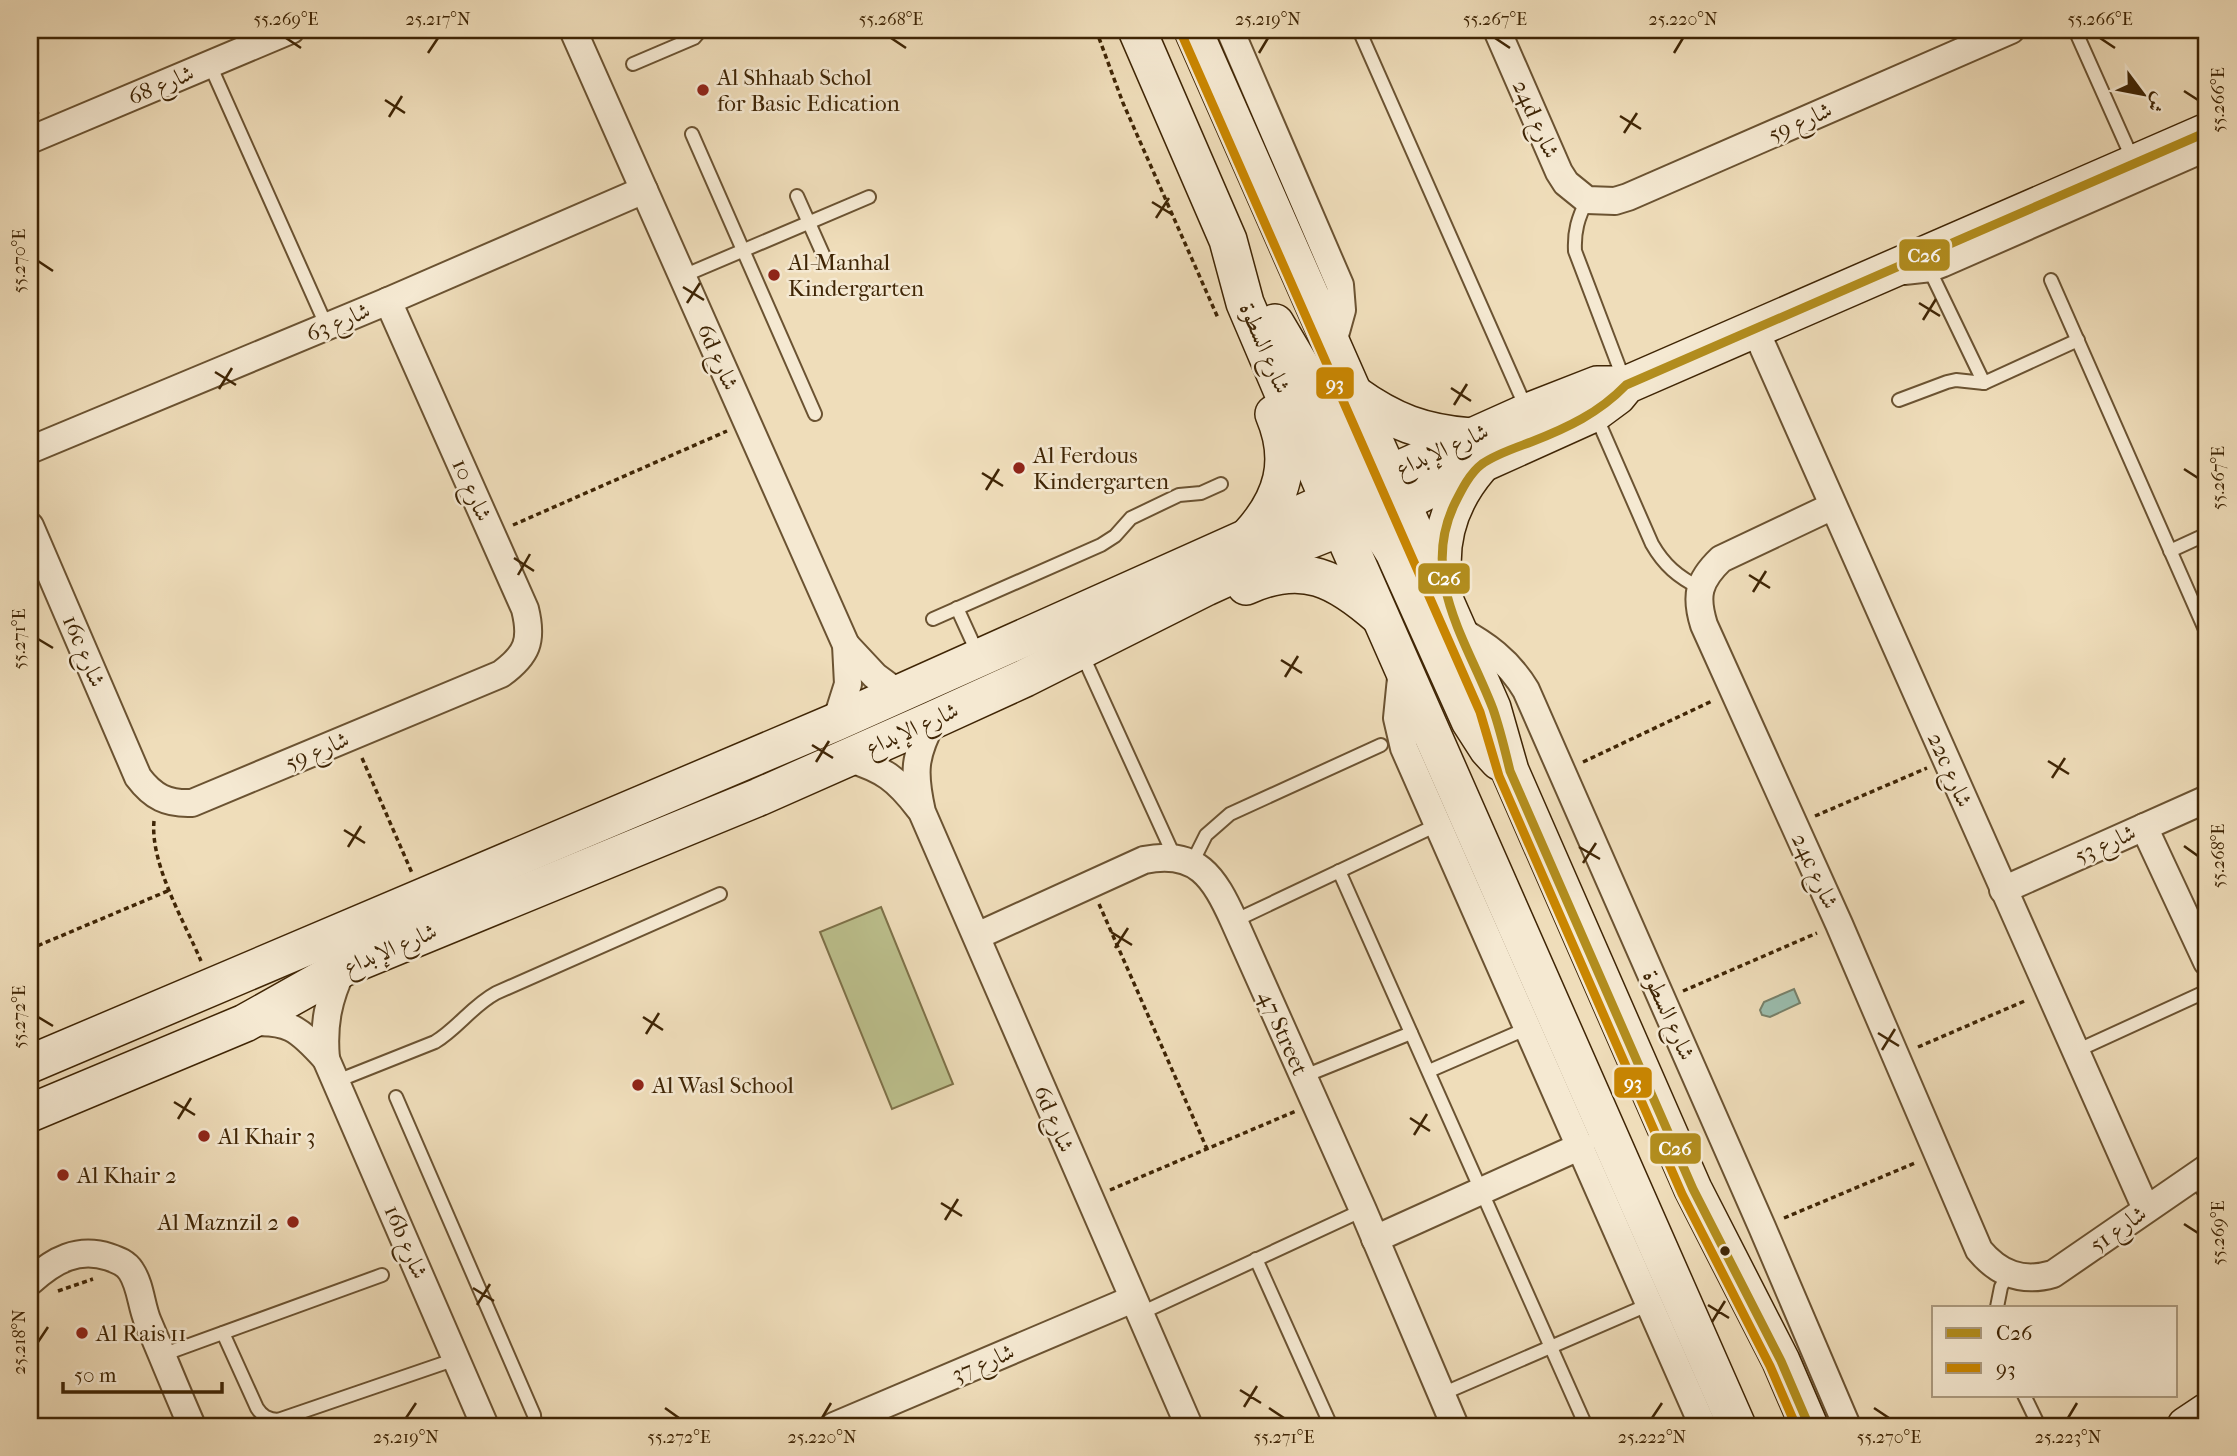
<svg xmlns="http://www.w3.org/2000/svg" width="2237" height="1456" font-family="'IM FELL French Canon',Amiri,serif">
	<rect width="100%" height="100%" fill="#efddba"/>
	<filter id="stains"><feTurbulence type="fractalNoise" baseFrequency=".00286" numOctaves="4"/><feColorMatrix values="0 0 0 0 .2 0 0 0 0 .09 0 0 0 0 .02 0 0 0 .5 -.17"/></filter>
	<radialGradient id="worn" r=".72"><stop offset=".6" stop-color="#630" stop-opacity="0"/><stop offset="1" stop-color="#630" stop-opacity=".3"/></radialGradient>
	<!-- green -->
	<path fill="#bcc08d" stroke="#7e7249" stroke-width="2" d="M881 907 953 1084 892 1109 820 932Z"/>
	<!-- water -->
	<path fill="#9abcad" stroke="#76806a" stroke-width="2" d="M1794 989 1800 1003 1770 1017 1762 1015 1760 1010 1764 1002Z"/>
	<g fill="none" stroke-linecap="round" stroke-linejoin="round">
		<!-- lane casing -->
		<g stroke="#6b5332" stroke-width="16">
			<g id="lane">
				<path d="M1359 30 1527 410"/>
				<path d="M2075 30 2133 160"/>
				<path d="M633 64 694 38 701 30"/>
				<path d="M210 65 327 327"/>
				<path d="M692 134 815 414"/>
				<path d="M797 196 826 261"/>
				<path d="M1587 200C1578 218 1574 231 1575 251L1624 380"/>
				<path d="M1932 275 1984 383"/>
				<path d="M683 276 869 197"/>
				<path d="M1905 278 1932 275 1945 270 2207 155"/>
				<path d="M2051 280 2207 634"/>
				<path d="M1899 400 1947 382 1956 380 1984 383 2078 340"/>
				<path d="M1596 416 1652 544C1664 565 1678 577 1700 588"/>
				<path d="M2170 551 2207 534"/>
				<path d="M957 608 978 654"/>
				<path d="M933 619 1101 545 1115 536 1131 518 1179 495 1201 493 1221 484"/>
				<path d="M1082 654 1175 858"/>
				<path d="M1192 863 1206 835 1230 814 1381 745"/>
				<path d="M1339 871 1586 1426"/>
				<path d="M1234 921 1439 824"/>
				<path d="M2074 1052 2207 991"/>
				<path d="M1429 1071 1528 1028"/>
				<path d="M1302 1077 1411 1033"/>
				<path d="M337 1081 435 1042C458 1028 472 1006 496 993L720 894"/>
				<path d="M396 1097 534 1415 535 1426"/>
				<path d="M2194 1177 2207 1196"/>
				<path d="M1256 1259 1331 1426"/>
				<path d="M1997 1307 2001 1287 2008 1274"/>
				<path d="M1139 1314 1363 1210"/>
				<path d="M223 1333 257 1408C262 1416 268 1419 278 1420L456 1359"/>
				<path d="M162 1355 382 1275"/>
				<path d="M1442 1394 1650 1304"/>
				<path d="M2024 1395 2039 1426"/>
			</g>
		</g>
		<!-- street casing -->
		<g stroke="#6b5332" stroke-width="30">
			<g id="street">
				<path d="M573 30 846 645 848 684 836 722"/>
				<path d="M1230 30 1340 285 1342 310 1332 346"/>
				<path d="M1497 30 1559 172 1566 183 1587 200 1615 201 1628 197 2011 30"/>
				<path d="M30 140 291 30"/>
				<path d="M1755 329 2146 1209"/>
				<path d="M30 450 388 301 644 190"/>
				<path d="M1833 506 1721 559C1698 581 1695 596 1704 625L1839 924 1979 1250C1999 1274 2022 1283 2053 1274L2207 1168"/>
				<path d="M30 526 138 777C153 797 167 804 192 803L501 674C527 655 533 641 525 609L388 301"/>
				<path d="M1457 629C1486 645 1508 660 1526 690L1762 1227 1847 1426"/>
				<path d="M846 645 875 676 898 693"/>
				<path d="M1402 668 1397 718 1404 748 1703 1426"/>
				<path d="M933 720C914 756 913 772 922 812L1189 1426"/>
				<path d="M848 758C884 770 896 778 919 808"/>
				<path d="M2144 827 2207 962"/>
				<path d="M2003 890 2207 799"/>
				<path d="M977 936 1144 860C1197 849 1214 877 1234 921L1363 1210 1455 1426"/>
				<path d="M247 1023C288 1019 299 1029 326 1059L485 1426"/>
				<path d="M326 1059C323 1025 328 999 343 968"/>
				<path d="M1375 1239 1581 1146"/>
				<path d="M31 1281C54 1260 78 1247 109 1257 118 1260 126 1263 131 1271 141 1286 141 1306 148 1322 163 1357 177 1392 192 1426"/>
				<path d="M834 1426 1133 1299"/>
			</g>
		</g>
		<!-- secondary casing -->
		<g stroke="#3f2505" stroke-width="40">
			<g id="secondary">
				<path d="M1137 30 1228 240 1245 303 1329 500 1737 1426"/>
				<path d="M1193 30 1492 708 1510 771 1693 1189 1781 1361 1809 1426"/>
				<path d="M1275 323 1304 372 1346 464 1365 486 1382 498"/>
				<path d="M1354 394C1393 422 1423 433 1471 437"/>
				<path d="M1347 506C1370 516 1381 531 1394 552L1470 721 1488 749 1499 761"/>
				<path d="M1249 536C1283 499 1294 461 1274 414"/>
				<path d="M1444 584C1437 539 1450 501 1479 467"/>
				<path d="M1246 586C1303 560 1337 579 1380 617"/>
				<path d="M30 1064 836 722 1528 412 1597 385H1626"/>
				<path d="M30 1113 245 1023 343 968 759 797 933 720 1025 678 1206 587 1309 540 1402 503 1483 463 1594 413 1617 396 1626 385 2207 132"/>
				<path d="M2186 1426 2207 1412"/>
			</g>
		</g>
		<!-- path -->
		<g stroke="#3f2505" stroke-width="3.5" stroke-dasharray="5 3.5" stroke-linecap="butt">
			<path d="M1096 30 1123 103 1218 318"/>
			<path d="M30 97 38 114"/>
			<path d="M513 525 727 431"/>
			<path d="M362 758 412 873"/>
			<path d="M1583 762 1712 701"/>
			<path d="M1815 816 1927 768"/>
			<path d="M154 821C150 864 184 921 201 961"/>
			<path d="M1099 904 1207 1149"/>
			<path d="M30 949 170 890"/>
			<path d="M1683 991 1817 933"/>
			<path d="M1918 1047 2027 1000"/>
			<path d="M1110 1190 1296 1111"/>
			<path d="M1784 1218 1915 1163"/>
			<path d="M58 1291 93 1279"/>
		</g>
		<!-- lane -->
		<use href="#lane" stroke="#f5e9d2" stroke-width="12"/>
		<!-- street -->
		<use href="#street" stroke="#f5e9d2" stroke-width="26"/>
		<!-- secondary -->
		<use href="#secondary" stroke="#f5e9d2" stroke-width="37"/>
		<!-- bus-1 casing -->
		<g stroke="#f5e9d2" stroke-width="14">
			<path id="bus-1" d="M1809 1426 1781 1361 1693 1189 1510 771C1505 750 1500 729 1493 709 1467 641 1419 577 1455 503 1462 489 1470 473 1482 464 1496 454 1515 448 1531 442 1567 428 1599 413 1626 385L2207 132"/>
		</g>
		<!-- bus-2 casing -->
		<g stroke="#f5e9d2" stroke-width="14">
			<path id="bus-2" d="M1182 35 1480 712 1499 776 1682 1194 1770 1366 1796 1426"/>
		</g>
		<!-- bus-1 -->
		<use href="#bus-1" stroke="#b28d1e" stroke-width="9"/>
		<!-- bus-2 -->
		<use href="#bus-2" stroke="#c98601" stroke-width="9"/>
	</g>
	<!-- ticks -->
	<path fill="none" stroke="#3f2505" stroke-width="2.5" d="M286 38 301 48M891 38 906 48M1495 38 1510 48M2100 38 2115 48M428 53 438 38M1259 53 1268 38M1674 53 1683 38M2184 91 2198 100M385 100 405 113M1620 116 1641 129M389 117 402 96M1624 133 1637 113M1152 202 1173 215M1156 218 1169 198M38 261 53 271M683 287 704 300M687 303 700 283M1919 303 1940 316M1923 320 1936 299M215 372 236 385M1451 388 1471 401M219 389 232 368M1454 405 1467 384M2184 469 2198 478M982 473 1003 486M986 490 999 469M514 558 534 571M518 575 530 554M1749 575 1770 588M1753 592 1766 571M38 639 53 648M1281 660 1302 673M1285 677 1298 656M812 745 833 758M2048 761 2069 774M816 762 829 741M2052 778 2065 758M344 830 365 843M2184 846 2198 856M348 847 361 826M1579 847 1600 859M1583 863 1596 843M1111 932 1132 945M1115 948 1128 928M38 1017 53 1026M643 1017 663 1030M1878 1033 1899 1046M646 1034 659 1013M1882 1050 1895 1029M174 1102 195 1115M1410 1118 1430 1131M178 1119 191 1098M1414 1135 1427 1114M941 1203 962 1216M945 1220 958 1199M2184 1224 2198 1233M473 1288 494 1301M477 1305 490 1284M1708 1305 1729 1318M1712 1322 1725 1301M38 1342 48 1327M1240 1390 1261 1403M1244 1407 1257 1386M665 1408 679 1418M1269 1408 1284 1418M1874 1408 1889 1418M406 1418 416 1403M822 1418 831 1403M1652 1418 1662 1403M2068 1418 2077 1403"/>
	<!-- markers -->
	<g fill="#8f2418" stroke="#f5e9d2" stroke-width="2.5">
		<circle cx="703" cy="90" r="7"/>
		<circle cx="774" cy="275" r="7"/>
		<circle cx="1019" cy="468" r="7"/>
		<circle cx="638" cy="1085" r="7"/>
		<circle cx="204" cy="1136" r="7"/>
		<circle cx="63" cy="1175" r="7"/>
		<circle cx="293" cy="1222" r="7"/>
		<circle cx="82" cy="1333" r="7"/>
	</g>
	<circle fill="#3f2505" stroke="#f5e9d2" stroke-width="2.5" cx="1725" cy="1251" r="6"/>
	<g text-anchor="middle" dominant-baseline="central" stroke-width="5" stroke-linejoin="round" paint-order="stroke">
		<!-- poi labels -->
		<g font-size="23" fill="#3f2505" stroke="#f5e9d2" text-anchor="start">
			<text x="717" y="77">Al Shhaab Schol<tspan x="717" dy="26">for Basic Edication</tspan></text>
			<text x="788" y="262">Al-Manhal<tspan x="788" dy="26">Kindergarten</tspan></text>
			<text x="1033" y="455">Al Ferdous<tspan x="1033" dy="26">Kindergarten</tspan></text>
			<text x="652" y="1085">Al Wasl School</text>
			<text x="218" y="1136">Al Khair 3</text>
			<text x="77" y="1175">Al Khair 2</text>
			<text x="279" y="1222" text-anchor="end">Al Maznzil 2</text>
			<text x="96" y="1333">Al Rais 11</text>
		</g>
		<!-- street labels -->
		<g font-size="23" fill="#3f2505" stroke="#f5e9d2">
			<text transform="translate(161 85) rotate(-23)">شارع 68</text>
			<text transform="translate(1536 119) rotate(66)">24d شارع</text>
			<text transform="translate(1800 122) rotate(-24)">شارع 59</text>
			<text transform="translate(338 322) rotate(-23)">شارع 63</text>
			<text transform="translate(1265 348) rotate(67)">شارع السطوة</text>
			<text transform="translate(718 357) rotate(66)">6d شارع</text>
			<text transform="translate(1442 450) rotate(-24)">شارع الإبداع</text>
			<text transform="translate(472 490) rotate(66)">شارع 10</text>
			<text transform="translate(84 651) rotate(67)">16c شارع</text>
			<text transform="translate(912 729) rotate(-24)">شارع الإبداع</text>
			<text transform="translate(317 751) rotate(-23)">شارع 59</text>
			<text transform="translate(1950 770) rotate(66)">22c شارع</text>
			<text transform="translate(2105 844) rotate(-24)">شارع 53</text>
			<text transform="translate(1815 871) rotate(65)">24c شارع</text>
			<text transform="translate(390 949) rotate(-23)">شارع الإبداع</text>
			<text transform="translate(1669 1015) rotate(66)">شارع السطوة</text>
			<text transform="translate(1283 1033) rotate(66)">47 Street</text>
			<text transform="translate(1054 1119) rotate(67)">6d شارع</text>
			<text transform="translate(2118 1229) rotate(-35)">شارع 51</text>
			<text transform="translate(406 1242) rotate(67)">16b شارع</text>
			<text transform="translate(983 1363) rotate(-23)">شارع 37</text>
		</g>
	</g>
	<g stroke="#f5e9d2" stroke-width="2.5">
		<rect x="1898" y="238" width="53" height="34" rx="7" fill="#b28d1e"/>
		<rect x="1315" y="366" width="40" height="34" rx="7" fill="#c98601"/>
		<rect x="1417" y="562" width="54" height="33" rx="7" fill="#b28d1e"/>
		<rect x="1613" y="1066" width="40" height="33" rx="7" fill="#c98601"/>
		<rect x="1649" y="1132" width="53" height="33" rx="7" fill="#b28d1e"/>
	</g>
	<g font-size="19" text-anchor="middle" font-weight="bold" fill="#fff">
		<text x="1924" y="262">C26</text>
		<text x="1335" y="390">93</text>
		<text x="1444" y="585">C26</text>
		<text x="1633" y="1089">93</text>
		<text x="1675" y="1155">C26</text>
	</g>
	<!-- margin -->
	<rect width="2237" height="1456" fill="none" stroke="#efddba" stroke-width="77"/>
	<!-- legend -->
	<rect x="1932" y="1306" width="245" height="91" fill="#f5e9d2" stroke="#ac9b80" stroke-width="2"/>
	<rect x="1946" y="1328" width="35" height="10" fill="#b28d1e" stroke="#ac9b80" stroke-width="2"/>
	<text x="1996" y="1340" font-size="21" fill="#3f2505">C26</text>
	<rect x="1946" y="1363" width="35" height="10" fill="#c98601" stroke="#ac9b80" stroke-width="2"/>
	<text x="1996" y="1376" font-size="21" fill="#3f2505">93</text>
	<!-- north arrow -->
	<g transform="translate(2143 94) rotate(122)" stroke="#f5e9d2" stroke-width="5" paint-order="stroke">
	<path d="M0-5L12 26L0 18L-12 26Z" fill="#3f2505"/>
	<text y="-10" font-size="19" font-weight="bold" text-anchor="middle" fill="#3f2505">ش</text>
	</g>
	<!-- scale -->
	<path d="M63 1382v10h159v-10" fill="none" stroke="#3f2505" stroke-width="3.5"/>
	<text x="74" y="1382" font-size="21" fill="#3f2505" stroke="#f5e9d2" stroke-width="5" paint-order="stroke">50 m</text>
	<rect x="38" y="38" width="2160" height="1380" fill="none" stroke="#3f2505" stroke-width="2.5"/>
	<g font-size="18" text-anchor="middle" fill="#3f2505">
		<text x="286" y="25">55.269°E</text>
		<text x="438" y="25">25.217°N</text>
		<text x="891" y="25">55.268°E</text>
		<text x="1268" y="25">25.219°N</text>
		<text x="1495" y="25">55.267°E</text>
		<text x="1683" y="25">25.220°N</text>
		<text x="2100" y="25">55.266°E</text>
		<text transform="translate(2218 100) rotate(-90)" y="6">55.266°E</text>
		<text transform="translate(19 261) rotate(-90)" y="6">55.270°E</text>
		<text transform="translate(2218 478) rotate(-90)" y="6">55.267°E</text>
		<text transform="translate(19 639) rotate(-90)" y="6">55.271°E</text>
		<text transform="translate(2218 856) rotate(-90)" y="6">55.268°E</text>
		<text transform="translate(19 1017) rotate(-90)" y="6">55.272°E</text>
		<text transform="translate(2218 1233) rotate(-90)" y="6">55.269°E</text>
		<text transform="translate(19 1342) rotate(-90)" y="6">25.218°N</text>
		<text x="406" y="1443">25.219°N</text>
		<text x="679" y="1443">55.272°E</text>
		<text x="822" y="1443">25.220°N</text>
		<text x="1284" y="1443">55.271°E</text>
		<text x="1652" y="1443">25.222°N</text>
		<text x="1889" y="1443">55.270°E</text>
		<text x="2068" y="1443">25.223°N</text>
	</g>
	<rect width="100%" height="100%" filter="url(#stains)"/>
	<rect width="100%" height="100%" fill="url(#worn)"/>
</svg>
